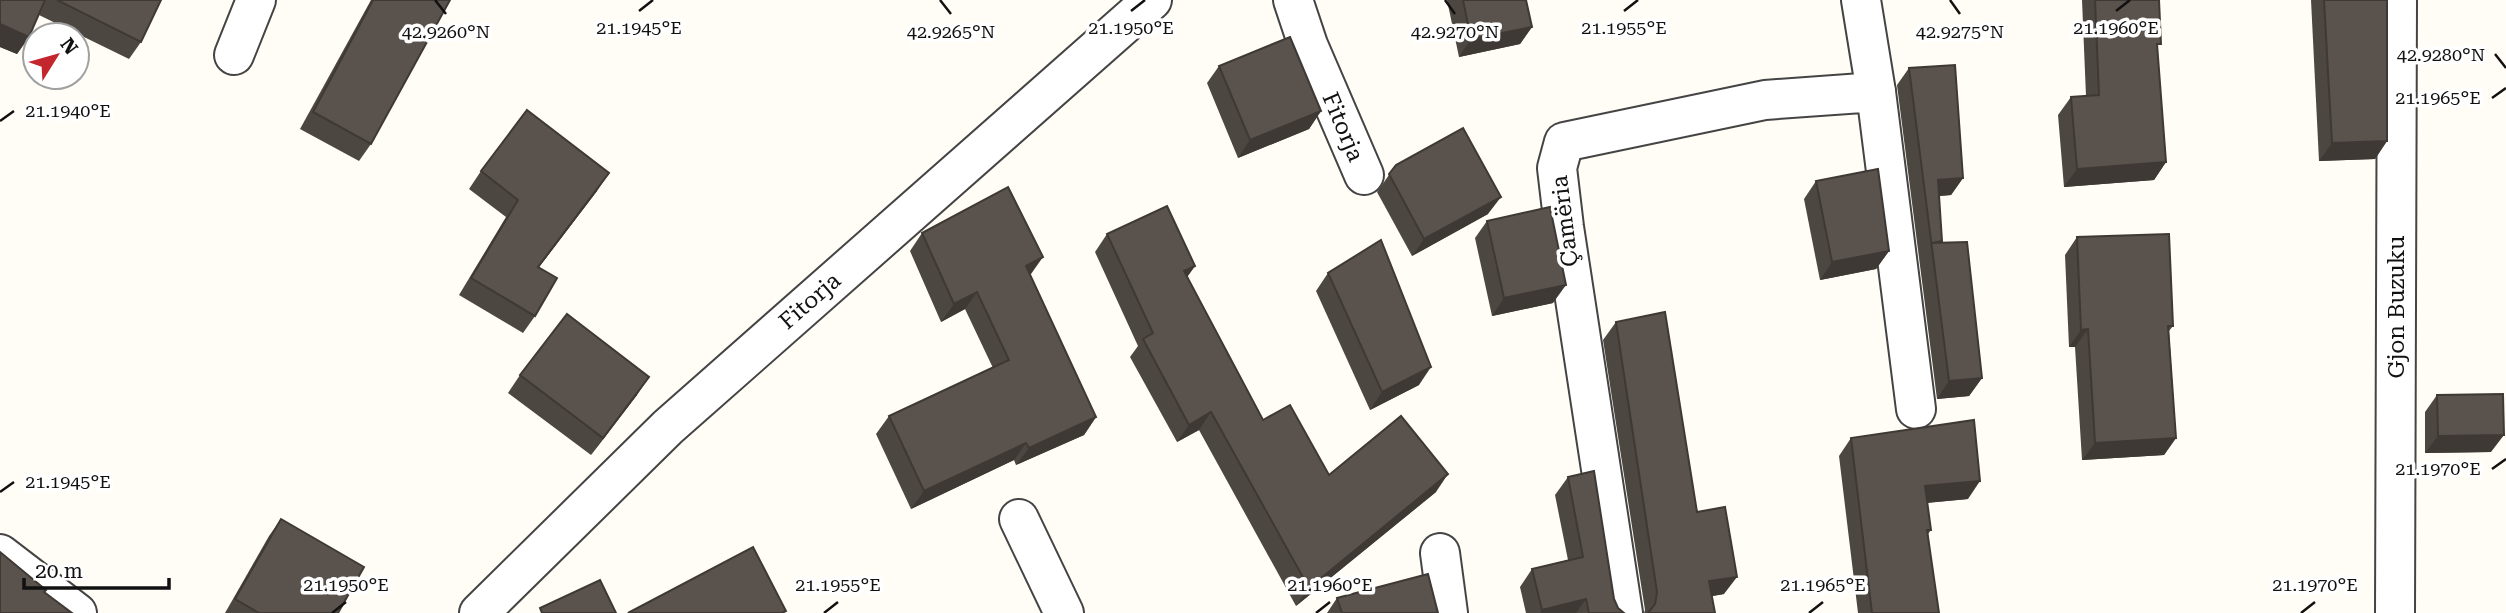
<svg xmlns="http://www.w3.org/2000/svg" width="2506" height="613" font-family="'Roboto Serif',serif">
	<rect width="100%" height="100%" fill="#fffdf5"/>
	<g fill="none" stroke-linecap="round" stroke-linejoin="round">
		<!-- street casing -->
		<g stroke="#444" stroke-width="42">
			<g id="street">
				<path d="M1293 0 1308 45 1364 175"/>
				<path d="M1861 0 1876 92"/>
				<path d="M234 55 256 0"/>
				<path d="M1019 519 1064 613"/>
				<path d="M1440 553 1448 613"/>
				<path d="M0 554 77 613"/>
				<path d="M479 613 668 427 1152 0"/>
				<path d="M1623 613 1564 227 1557 168 1564 142 1765 100 1876 92 1916 409"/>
				<path d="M2395 613 2397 0"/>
			</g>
		</g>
		<!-- street -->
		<use href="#street" stroke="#fff" stroke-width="38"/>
	</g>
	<!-- wall -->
	<g fill="#4d4742">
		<path d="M0 0H161L141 42 129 59 39 15 29 37 17 54 0 47Z"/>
		<path d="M371 0H450L371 144 359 161 300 129Z"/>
		<path d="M1447 0H1526L1532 27 1520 44 1459 57Z"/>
		<path d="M2082 0H2159L2157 48 2166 162 2154 180 2064 187 2058 115 2071 97 2086 96Z"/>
		<path d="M2311 0H2387V141L2375 159 2319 161Z"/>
		<path d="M1219 66 1321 111 1309 129 1238 158 1207 83Z"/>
		<path d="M1909 68 1963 178 1951 195 1939 196 1940 243 1982 378 1969 396 1937 399 1897 85Z"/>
		<path d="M1396 165 1488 214 1412 256 1377 192Z"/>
		<path d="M481 171 597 191 539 267 535 316 523 333 459 295 506 217 469 189Z"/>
		<path d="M1816 181 1889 251 1876 269 1820 280 1804 199Z"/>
		<path d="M1487 221 1553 303 1492 316 1475 238Z"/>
		<path d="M922 233 1030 275 1096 417 1084 435 1016 465 1014 460 911 509 876 434 889 416 993 368 965 309 941 322 910 251Z"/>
		<path d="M1107 234 1195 266 1187 277 1263 420 1329 475 1436 492 1296 606 1199 430 1177 442 1130 357 1138 346 1095 252Z"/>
		<path d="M2077 237 2173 326 2169 331 2176 438 2164 455 2082 460 2075 347H2069L2065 255Z"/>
		<path d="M1328 273 1419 385 1370 410 1316 291Z"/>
		<path d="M1616 322 1697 512 1724 594 1712 596 1715 613H1644L1645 610 1603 340Z"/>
		<path d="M520 375 637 395 591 455 508 393Z"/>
		<path d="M2437 395 2491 452 2425 453V412Z"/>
		<path d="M1851 438 1968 499 1927 503 1931 530 1928 534 1939 613H1858L1839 456Z"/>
		<path d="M1568 477 1618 608 1624 613H1526L1520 587 1532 569 1568 560 1555 495Z"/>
		<path d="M281 519 338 613H225L269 536Z"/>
		<path d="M1337 598 1438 613H1327Z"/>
	</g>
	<!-- shaded-wall -->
	<g fill="#3f3936">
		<path d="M0 24 29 37 17 54 0 47Z"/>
		<path d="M1532 27 1520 44 1459 57 1471 39Z"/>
		<path d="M1321 111 1309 129 1238 158 1250 140Z"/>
		<path d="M2387 141 2375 159 2319 161 2332 143Z"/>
		<path d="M2166 162 2154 180 2064 187 2077 169Z"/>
		<path d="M609 173 597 191 526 284 538 267Z"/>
		<path d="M1963 178 1951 195 1926 197 1938 180Z"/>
		<path d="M1501 197 1488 214 1412 256 1424 239Z"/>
		<path d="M1889 251 1876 269 1820 280 1832 262Z"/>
		<path d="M1043 257 1031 274 1014 283 1026 266Z"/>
		<path d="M1195 266 1182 284 1184 271Z"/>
		<path d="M1566 285 1553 303 1492 316 1504 298Z"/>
		<path d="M977 292 965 309 941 322 954 304Z"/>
		<path d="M2088 329 2075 347H2069L2081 330Z"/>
		<path d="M1431 367 1419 385 1370 410 1382 392Z"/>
		<path d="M649 377 637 395 591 455 603 438Z"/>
		<path d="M1982 378 1969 396 1937 399 1949 381Z"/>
		<path d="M1211 412 1199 430 1177 442 1189 425Z"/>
		<path d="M1096 417 1084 435 1016 465 1029 448Z"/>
		<path d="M2504 435 2491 452 2425 453 2438 436Z"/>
		<path d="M2176 438 2164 455 2082 460 2095 443Z"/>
		<path d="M1026 443 1014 460 911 509 924 491Z"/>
		<path d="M1448 474 1436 492 1296 606 1309 588Z"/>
		<path d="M1980 481 1968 499 1913 504 1925 486Z"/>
		<path d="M1737 577 1724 594 1696 599 1709 581Z"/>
		<path d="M1586 599 1576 613H1540L1542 610Z"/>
	</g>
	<!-- building -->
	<g fill="#5a524d" stroke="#3f3936" stroke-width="2">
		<path d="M0 0H45L29 37 0 24Z"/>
		<path d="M57 0H161L141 42Z"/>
		<path d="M373 0H450L371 144 313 112Z"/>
		<path d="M1463 0H1526L1532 27 1471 39Z"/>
		<path d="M2095 0H2159L2161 44H2157L2166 162 2077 169 2071 97 2099 95Z"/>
		<path d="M2324 0H2387V141L2332 143Z"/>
		<path d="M1290 37 1321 111 1250 140 1219 66Z"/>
		<path d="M1955 65 1963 178 1938 180 1942 241 1932 243 1967 242 1982 378 1949 381 1909 68Z"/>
		<path d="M527 110 609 173 538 267 557 278 535 316 471 278 518 200 481 171Z"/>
		<path d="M1463 128 1501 197 1424 239 1389 174 1396 165Z"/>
		<path d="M1878 169 1889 251 1832 262 1816 181Z"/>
		<path d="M1008 187 1043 257 1026 266 1096 417 1029 448 1026 443 924 491 889 416 1009 360 977 292 954 304 922 233Z"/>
		<path d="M1167 206 1195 266 1184 271 1263 420 1290 405 1329 475 1401 416 1448 474 1309 588 1211 412 1189 425 1143 339 1153 333 1107 234Z"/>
		<path d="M1550 207 1566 285 1504 298 1487 221Z"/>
		<path d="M2169 234 2173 326H2168L2176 438 2095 443 2088 329 2081 330 2077 237Z"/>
		<path d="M1381 240 1431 367 1382 392 1328 273Z"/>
		<path d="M1665 312 1697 512 1725 507 1737 577 1709 581 1715 613H1648L1655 604 1657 592 1616 322Z"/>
		<path d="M567 314 649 377 603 438 520 375Z"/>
		<path d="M2503 394 2504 435 2438 436 2437 395Z"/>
		<path d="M1974 420 1980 481 1925 486 1931 530H1927L1939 613H1872L1851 438Z"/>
		<path d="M1594 471 1614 599 1618 608 1624 613H1589L1586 599 1542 610 1532 569 1583 557 1568 477Z"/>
		<path d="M281 519 364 567 338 613H259L235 599Z"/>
		<path d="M753 547 786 611 782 613H628Z"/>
		<path d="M0 552 46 590 44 592 72 613H0Z"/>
		<path d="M1428 574 1438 613H1342L1337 598Z"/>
		<path d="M600 580 616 613H542L540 608Z"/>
	</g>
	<!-- ticks -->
	<path fill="none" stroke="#111" stroke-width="2.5" d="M435 0 446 14M940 0 951 14M1445 0 1455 14M1950 0 1960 14M639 11 653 0M1131 11 1145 0M1624 11 1638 0M2116 11 2130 0M2495 54 2506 68M2492 98 2506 88M0 121 14 111M2492 469 2506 459M0 492 14 482M332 613 346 602M824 613 838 602M1316 613 1330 602M1809 613 1823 602M2301 613 2315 602"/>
	<g text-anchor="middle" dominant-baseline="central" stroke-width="7" stroke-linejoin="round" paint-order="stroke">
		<!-- street labels -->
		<g font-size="23" fill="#111" stroke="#fff">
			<text transform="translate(1343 127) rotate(67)">Fitorja</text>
			<text transform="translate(1565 221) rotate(-97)">Çamëria</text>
			<text transform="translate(810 301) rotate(-41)">Fitorja</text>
			<text transform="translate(2396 307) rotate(-90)">Gjon Buzuku</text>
		</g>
	</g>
	<g font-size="18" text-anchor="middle" fill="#111" stroke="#fff" stroke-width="7" stroke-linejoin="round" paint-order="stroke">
		<text x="639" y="34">21.1945°E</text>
		<text x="1131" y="34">21.1950°E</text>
		<text x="1624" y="34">21.1955°E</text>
		<text x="2116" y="34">21.1960°E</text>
		<text x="446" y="38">42.9260°N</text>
		<text x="951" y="38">42.9265°N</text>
		<text x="1455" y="38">42.9270°N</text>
		<text x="1960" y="38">42.9275°N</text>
		<text x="2441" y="61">42.9280°N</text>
		<text x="2438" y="104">21.1965°E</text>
		<text x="68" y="117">21.1940°E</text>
		<text x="2438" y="475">21.1970°E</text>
		<text x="68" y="488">21.1945°E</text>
		<text x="346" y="591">21.1950°E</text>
		<text x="838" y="591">21.1955°E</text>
		<text x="1330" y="591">21.1960°E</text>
		<text x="1823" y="591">21.1965°E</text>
		<text x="2315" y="591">21.1970°E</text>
	</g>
	<!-- north arrow -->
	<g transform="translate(56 56) rotate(53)"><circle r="33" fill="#ffffff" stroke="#a0a0a0" stroke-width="2"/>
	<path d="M0-5L12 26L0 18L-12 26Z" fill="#c4262e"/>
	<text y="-10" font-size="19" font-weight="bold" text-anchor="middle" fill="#111111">N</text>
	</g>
	<!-- scale -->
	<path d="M24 578v10h145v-10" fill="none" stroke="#111111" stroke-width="3.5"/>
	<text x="35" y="578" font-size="21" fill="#111111" stroke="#ffffff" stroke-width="5" paint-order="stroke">20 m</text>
</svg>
